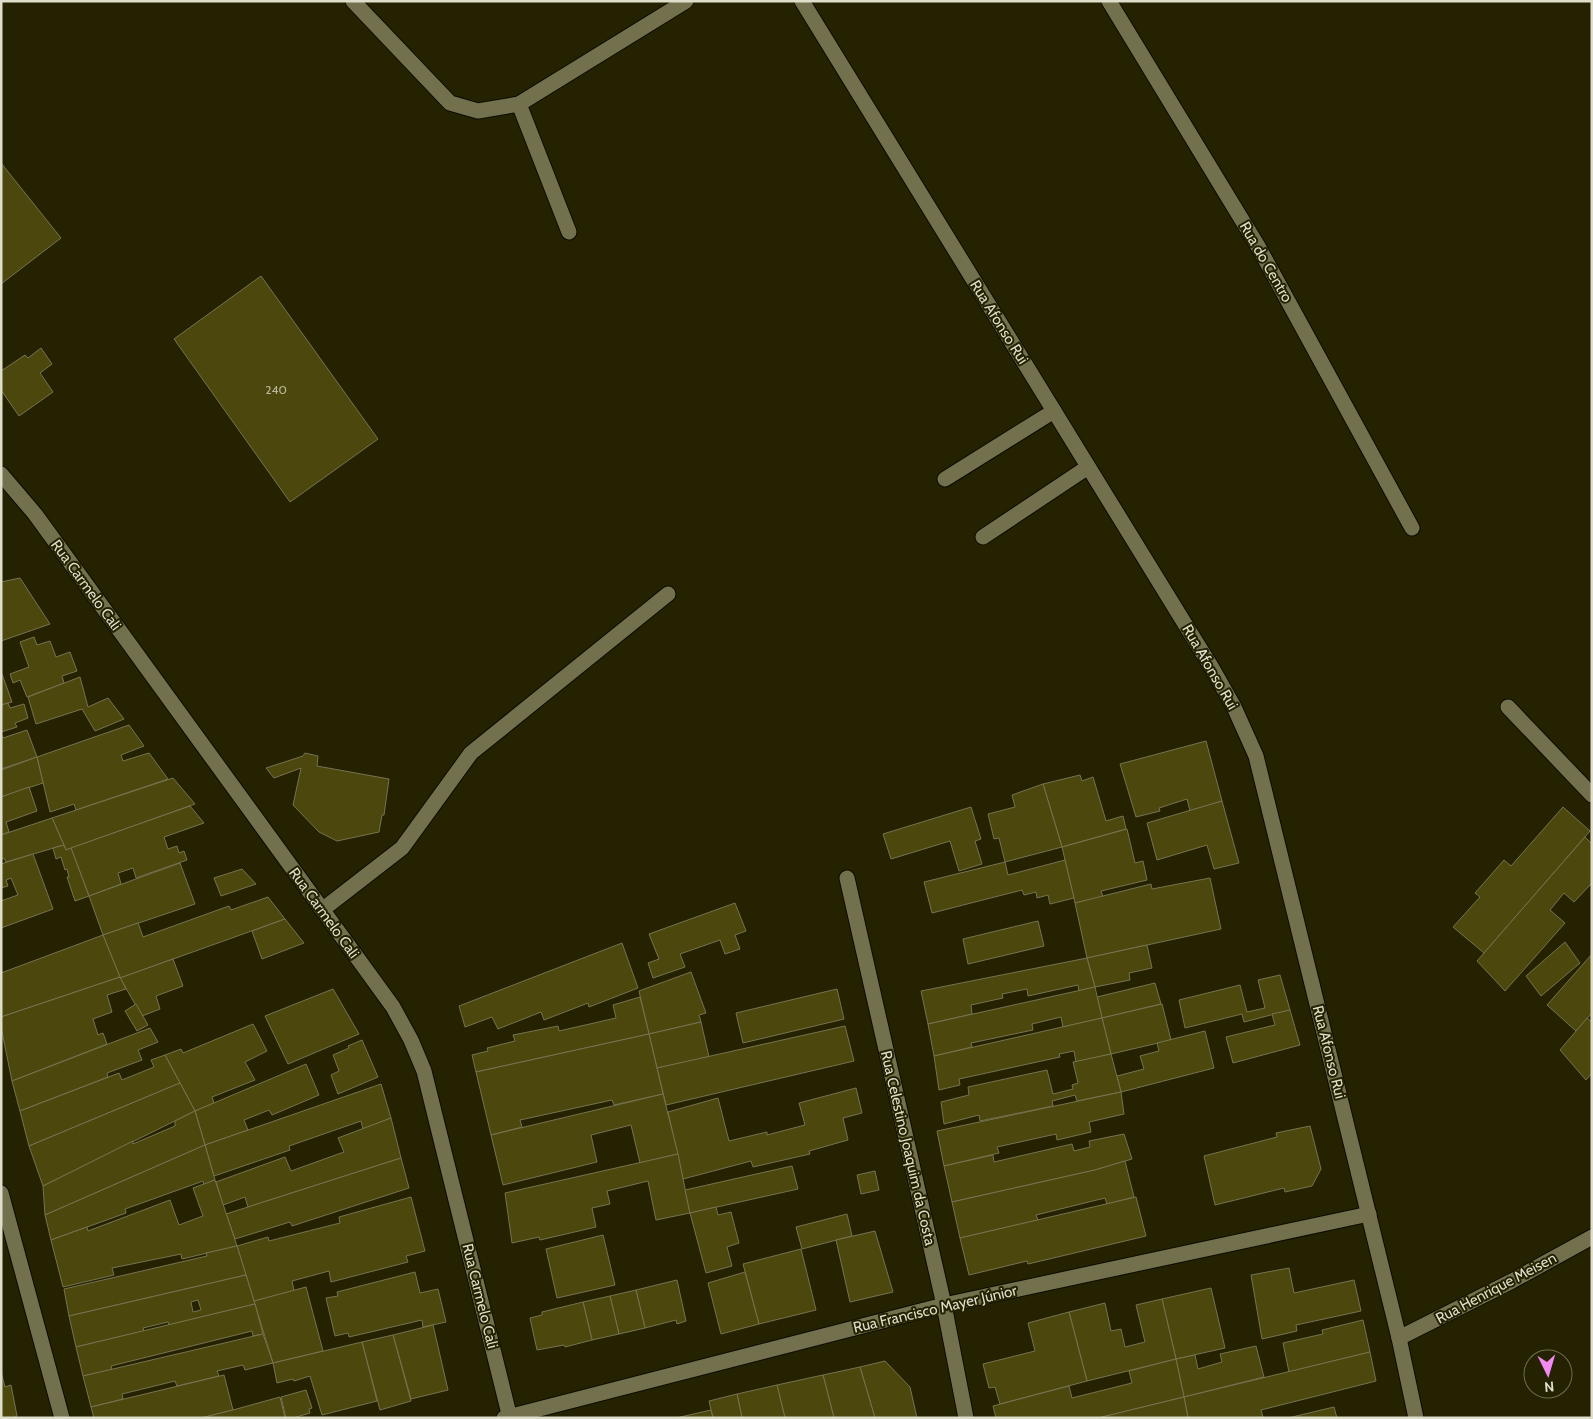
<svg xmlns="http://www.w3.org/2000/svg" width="1593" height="1419" font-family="Cabin,sans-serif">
	<rect width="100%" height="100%" fill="#252202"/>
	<!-- building -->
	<g fill="#4c470d" stroke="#767351" fill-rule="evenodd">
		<path d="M1 163 61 238 1 284Z"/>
		<path d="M261 276 378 439 290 502 174 339Z"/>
		<path d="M41 348 52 364 40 373 53 392 19 416 1 390V371L25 355 28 358Z"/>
		<path d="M20 578 50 624 1 641V582Z"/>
		<path d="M34 637 37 645 50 641 56 657 70 652 77 671 62 676 64 683 27 697 20 680 13 683 10 674 29 667 20 642Z"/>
		<path d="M2 674 12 702 1 705V674Z"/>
		<path d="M80 677 88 707 108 698 124 719 95 731 82 709 36 724 28 697Z"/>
		<path d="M8 703 10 708 24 704 28 718 15 723 17 727 1 732V705Z"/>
		<path d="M129 725 144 746 121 755 123 761 149 753 168 779 76 810 74 804 50 812 37 757Z"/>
		<path d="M27 730 37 757 1 769V733L3 738Z"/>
		<path d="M1206 741 1222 801 1190 811 1187 799 1159 808 1160 811 1136 817 1120 764Z"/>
		<path d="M305 753 318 756 317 766 389 779 384 815H382L379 832 337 841 319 832 293 805 301 768 274 778 266 768 303 756Z"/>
		<path d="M37 757 43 783 1 797V770Z"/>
		<path d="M1080 775 1082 781 1093 777 1106 821 1123 816 1126 829 1062 847 1043 784Z"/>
		<path d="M173 778 195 804 66 850 52 818Z"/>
		<path d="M1043 784 1062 847 1005 862 999 838 994 839 988 814 1015 807 1012 795Z"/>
		<path d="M29 787 37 811 6 822 9 832 1 835V797Z"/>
		<path d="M1222 801 1239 863 1214 869 1207 845 1157 860 1147 823Z"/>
		<path d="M190 806 204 823 164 837 168 849 177 846 179 853 184 851 187 860 136 878 133 868 118 873 121 884 89 896 71 848Z"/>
		<path d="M971 807 981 839 975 841 982 864 959 871 950 841 891 859 883 834Z"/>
		<path d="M1563 807 1590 831 1484 953 1453 927 1480 897 1475 893 1504 860 1511 866Z"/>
		<path d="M52 818 64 845 6 862 4 858 1 859V835Z"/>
		<path d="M1127 829 1135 863 1143 861 1147 880 1101 891 1103 897 1075 903 1062 847Z"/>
		<path d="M1585 837 1592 844V885L1591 884 1574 902 1564 893 1550 910 1565 923 1505 991 1477 961Z"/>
		<path d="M64 845 66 850 71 848 89 896 75 901 67 877H69L67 869 65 870 61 857 56 859 53 848Z"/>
		<path d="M33 854 53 909 1 928V901L18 895 11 878 6 880 8 886 1 888V864Z"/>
		<path d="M1065 860 1074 898 1050 904 1048 895 1037 898 1036 892 1024 895 1022 890 932 913 924 882 1005 862 1008 875Z"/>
		<path d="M180 863 195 904 103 935 89 896Z"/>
		<path d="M242 869 256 884 221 896 214 878Z"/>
		<path d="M1210 878 1221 929 1087 958 1075 903 1151 884 1152 889Z"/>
		<path d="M268 897 285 919 120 978 103 935 138 923 143 937 229 906 231 910Z"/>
		<path d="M735 903 746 931 735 935 740 949 725 954 720 940 680 954 685 967 653 978 648 963 659 959 649 934Z"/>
		<path d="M285 919 304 943 262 959 252 931Z"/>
		<path d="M1038 921 1044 946 968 964 963 939Z"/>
		<path d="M103 935 120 977 1 1017V973Z"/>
		<path d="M1565 942 1580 963 1541 996 1526 976Z"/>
		<path d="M622 943 638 988 589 1007 588 1003 544 1020 541 1012 498 1029 492 1017 465 1027 459 1006Z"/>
		<path d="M1147 945 1152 968 1129 973 1130 980 1095 987 1087 958Z"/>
		<path d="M1592 954V1013L1576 1031 1547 1005Z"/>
		<path d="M1087 958 1095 987 1079 991 1078 985 1028 996 1027 989 1002 994 1003 998 971 1005 972 1014 928 1024 921 991Z"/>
		<path d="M173 959 183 986 156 996 160 1009 142 1016 120 978Z"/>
		<path d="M691 972 706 1013 699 1015 701 1022 649 1034 639 991Z"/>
		<path d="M1280 975 1290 1010 1244 1022 1242 1014 1185 1028 1179 1000 1240 985 1247 1012 1265 1008 1258 980Z"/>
		<path d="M120 977 126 989 107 995 112 1012 93 1019 98 1035 103 1033 107 1044 12 1081 1 1027V1017Z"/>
		<path d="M1155 983 1161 1004 1102 1018 1097 997Z"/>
		<path d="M1095 987 1102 1018 1063 1027 1061 1017 1032 1024 1033 1030 971 1043 972 1047 934 1056 928 1024Z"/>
		<path d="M333 989 359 1034 288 1064 265 1016Z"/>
		<path d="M837 989 844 1019 743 1043 736 1013Z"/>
		<path d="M640 997 649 1034 476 1072 472 1055 488 1051 487 1048 515 1041 513 1035 558 1026 559 1031 616 1018 613 1005Z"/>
		<path d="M136 1004 148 1025 137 1031 125 1011Z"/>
		<path d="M1162 1004 1171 1040 1111 1054 1102 1018Z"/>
		<path d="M1290 1010 1300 1045 1233 1063 1226 1037 1275 1025 1272 1014Z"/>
		<path d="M1102 1018 1111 1054 1076 1062 1074 1051 1059 1054 1060 1057 959 1079 960 1085 939 1090 934 1056Z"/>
		<path d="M1587 1018 1592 1022V1073L1586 1080 1560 1050Z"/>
		<path d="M701 1022 709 1057 657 1068 649 1034Z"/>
		<path d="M253 1024 267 1051 245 1062 255 1080 212 1097 214 1103 195 1111 165 1055 181 1049 183 1053Z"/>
		<path d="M845 1026 854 1061 666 1105 657 1068Z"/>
		<path d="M150 1028 158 1042 138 1050 142 1060 107 1073 108 1077 20 1111 12 1081Z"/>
		<path d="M1205 1031 1214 1068 1121 1092 1117 1076 1144 1069 1140 1056 1159 1051 1157 1043Z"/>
		<path d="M649 1034 663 1094 614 1105 612 1100 520 1120 522 1127 491 1135 476 1072Z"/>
		<path d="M362 1040 378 1077 338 1094 331 1075 339 1071 333 1055 349 1048 348 1046Z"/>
		<path d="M1111 1054 1121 1092 1077 1101 1075 1095 1052 1101 1053 1106 980 1121 979 1115 944 1124 941 1102 969 1095 968 1087 1047 1070 1053 1094 1073 1089 1072 1085 1078 1083 1073 1062Z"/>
		<path d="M165 1055 180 1083 29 1146 20 1111 119 1073 122 1080 154 1067 151 1060Z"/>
		<path d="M306 1064 319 1095 272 1115 269 1110 244 1120 248 1130 205 1145 195 1111Z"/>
		<path d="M180 1083 195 1111 43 1186 29 1146Z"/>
		<path d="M381 1084 391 1118 363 1129 361 1121 289 1146 290 1150 214 1176 205 1145Z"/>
		<path d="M856 1088 862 1113 843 1118 848 1140 809 1151 810 1154 753 1167 751 1161 683 1179 668 1112 718 1098 729 1141 767 1132V1135L805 1125 799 1103Z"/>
		<path d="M1121 1092 1124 1114 1089 1122 1091 1132 1057 1140 1056 1134 997 1147 999 1153 944 1166 937 1131Z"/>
		<path d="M663 1094 678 1154 640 1163 631 1125 591 1135 597 1162 503 1185 491 1135Z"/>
		<path d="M195 1111 205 1145 45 1215 43 1186 133 1141V1144L175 1126V1121Z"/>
		<path d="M391 1118 401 1158 248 1207 245 1197 223 1205 216 1182 285 1157 291 1171 344 1152 338 1138Z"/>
		<path d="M1310 1126 1321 1169 1312 1186 1285 1192 1284 1188 1215 1205 1204 1156 1277 1137 1276 1133Z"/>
		<path d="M1124 1134 1132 1159 1095 1170 952 1202 944 1166 993 1155 994 1162 1072 1144 1074 1151 1090 1147 1089 1141Z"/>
		<path d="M205 1145 215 1180 204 1185 203 1181 125 1209 126 1213 51 1240 45 1215Z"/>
		<path d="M678 1154 690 1213 656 1220 648 1181 607 1191 610 1204 592 1208 596 1227 540 1240 539 1237 512 1243 505 1193Z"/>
		<path d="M401 1158 409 1188 292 1226 290 1222 235 1239 226 1214Z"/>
		<path d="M1125 1161 1134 1197 1107 1204 1105 1198 1036 1215 1038 1220 960 1238 952 1202 1095 1170Z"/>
		<path d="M792 1166 798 1189 690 1213 685 1190Z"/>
		<path d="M875 1171 879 1190 861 1194 857 1175Z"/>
		<path d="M215 1180 237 1246 182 1259 181 1254 112 1268 114 1275 63 1287 51 1240 87 1227 88 1231 170 1200 179 1225 203 1216 193 1188Z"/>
		<path d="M411 1197 425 1251 406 1256 408 1262 331 1282 329 1271 292 1281 294 1291 254 1301 237 1246 268 1237 269 1241 340 1223 339 1217Z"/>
		<path d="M1136 1197 1146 1236 1028 1264 1027 1261 969 1275 960 1238Z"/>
		<path d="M716 1207 718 1215 731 1212 739 1243 727 1247 732 1266 706 1273 690 1213Z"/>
		<path d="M847 1214 852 1236 802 1249 796 1227Z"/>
		<path d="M875 1231 893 1292 850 1302 836 1240Z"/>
		<path d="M603 1235 615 1285 557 1298 546 1249Z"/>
		<path d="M237 1246 246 1275 69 1316 64 1289 207 1256 206 1253Z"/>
		<path d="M801 1249 816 1310 759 1324 743 1264Z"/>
		<path d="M1289 1268 1294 1293 1354 1280 1361 1311 1296 1325 1297 1331 1262 1339 1251 1275Z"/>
		<path d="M415 1272 420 1293 438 1289 446 1322 423 1327 422 1320 349 1337 348 1333 335 1336 326 1298 338 1296 337 1292Z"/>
		<path d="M745 1272 759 1324 721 1334 708 1283Z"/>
		<path d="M246 1275 255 1304 169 1325 168 1322 143 1328 144 1331 76 1347 69 1316ZM198 1300 201 1310 193 1312 191 1302Z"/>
		<path d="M677 1280 686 1321 677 1324 676 1320 645 1328 636 1290Z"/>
		<path d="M306 1287 323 1351 273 1363 254 1301Z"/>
		<path d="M1211 1288 1225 1348 1176 1359 1162 1299Z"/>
		<path d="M636 1290 645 1328 619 1334 610 1296Z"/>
		<path d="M610 1296 619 1334 592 1340 583 1302Z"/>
		<path d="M1162 1299 1176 1359 1087 1381 1069 1312 1105 1303 1111 1331 1121 1329 1125 1347 1145 1342 1136 1305Z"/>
		<path d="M583 1302 592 1340 565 1347 564 1345 537 1350 530 1318 542 1315V1312Z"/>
		<path d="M255 1304 263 1334 253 1336 252 1331 111 1366 112 1370 83 1376 76 1347Z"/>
		<path d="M1069 1312 1087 1381 1000 1404 995 1387 989 1388 983 1364 1035 1351 1028 1323Z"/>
		<path d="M1363 1320 1370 1352 1289 1372 1283 1343 1323 1334 1322 1330Z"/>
		<path d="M433 1325 448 1390 411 1399 393 1335Z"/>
		<path d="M263 1334 273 1363 245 1370 243 1365 217 1371 219 1376 177 1386 175 1381 122 1394 123 1399 91 1407 83 1376Z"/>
		<path d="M393 1335 411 1401 380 1410 362 1342Z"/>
		<path d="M362 1342 377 1401 322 1415 310 1376 294 1381 293 1379 277 1383 273 1363Z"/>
		<path d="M1256 1346 1264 1377 1184 1397 1176 1359 1195 1355 1198 1369 1222 1362 1220 1354Z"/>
		<path d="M1370 1352 1376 1381 1261 1410 1263 1417 1258 1418H1188L1184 1397Z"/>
		<path d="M1176 1359 1184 1397 1098 1418H996L993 1406 1069 1386 1072 1398 1132 1383 1129 1371Z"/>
		<path d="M885 1361 910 1387 917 1418H875L860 1367Z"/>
		<path d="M860 1367 875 1418H834L823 1375Z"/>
		<path d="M1 1372 5 1387 11 1385 17 1416 13 1418H1Z"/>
		<path d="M224 1375 233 1410 201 1418H94L91 1407Z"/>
		<path d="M823 1375 834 1418H785L777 1385Z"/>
		<path d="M777 1385 785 1418H742L737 1394Z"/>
		<path d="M306 1390 312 1408 309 1409 310 1413 293 1418H286L281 1397Z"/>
		<path d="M737 1394 742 1418H713L709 1401Z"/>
		<path d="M280 1397 285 1418H201L233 1410Z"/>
		<path d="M1184 1397 1188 1418H1098Z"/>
		<path d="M1334 1407 1337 1418H1288Z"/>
		<path d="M711 1410 713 1418H676Z"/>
	</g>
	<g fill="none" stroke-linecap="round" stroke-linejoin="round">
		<!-- lane casing -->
		<g stroke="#0e0b00" stroke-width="17">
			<g id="lane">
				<path d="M519 104 569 232"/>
				<path d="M945 479 1054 411"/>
				<path d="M983 537 1088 467"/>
				<path d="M322 910 402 848 471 753 668 594"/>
			</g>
		</g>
		<!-- street casing -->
		<g stroke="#0e0b00" stroke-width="17">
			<g id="street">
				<path d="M353 1 450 103 478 111 519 104 686 1"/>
				<path d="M802 1 1212 668 1234 707 1256 756 1399 1338 1416 1418"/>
				<path d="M1109 1 1259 248 1412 528"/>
				<path d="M1 474 35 514 393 1007 411 1040 424 1071 510 1418"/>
				<path d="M1508 707 1592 795"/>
				<path d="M847 878 944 1305 966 1418"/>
				<path d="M1 1193 62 1418"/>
				<path d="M1399 1338 1512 1281 1592 1237"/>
				<path d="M504 1418 944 1305 1369 1214"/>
			</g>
		</g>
		<!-- lane -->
		<use href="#lane" stroke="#73704e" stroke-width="15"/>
		<!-- street -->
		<use href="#street" stroke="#73704e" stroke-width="15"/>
	</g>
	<g text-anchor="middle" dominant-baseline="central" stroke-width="4" stroke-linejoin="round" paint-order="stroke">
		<!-- number labels -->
		<g font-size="12" fill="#bab89c">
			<text x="276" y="389">240</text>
		</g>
		<!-- street labels -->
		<g font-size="15" fill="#dfdecb" stroke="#252202">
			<text transform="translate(1266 262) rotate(60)">Rua do Centro</text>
			<text transform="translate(999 322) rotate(58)">Rua Afonso Rui</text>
			<text transform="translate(86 585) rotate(54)">Rua Carmelo Cali</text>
			<text transform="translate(1210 667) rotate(60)">Rua Afonso Rui</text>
			<text transform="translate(324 913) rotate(54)">Rua Carmelo Cali</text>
			<text transform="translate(1329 1052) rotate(76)">Rua Afonso Rui</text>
			<text transform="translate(908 1148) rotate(77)">Rua Celestino Joaquim da Costa</text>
			<text transform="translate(1496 1288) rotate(-28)">Rua Henrique Meisen</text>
			<text transform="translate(480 1296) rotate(76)">Rua Carmelo Cali</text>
			<text transform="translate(935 1309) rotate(-13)">Rua Francisco Mayer Júnior</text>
		</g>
	</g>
	<!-- border -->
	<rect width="1593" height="1419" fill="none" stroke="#dfdecb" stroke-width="5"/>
	<!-- north arrow -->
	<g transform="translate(1548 1374) rotate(175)"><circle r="24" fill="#252202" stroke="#6f6d52"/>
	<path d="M0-4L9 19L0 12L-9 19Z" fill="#f28af3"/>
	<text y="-8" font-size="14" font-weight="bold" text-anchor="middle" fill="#dfdecb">N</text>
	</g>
</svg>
